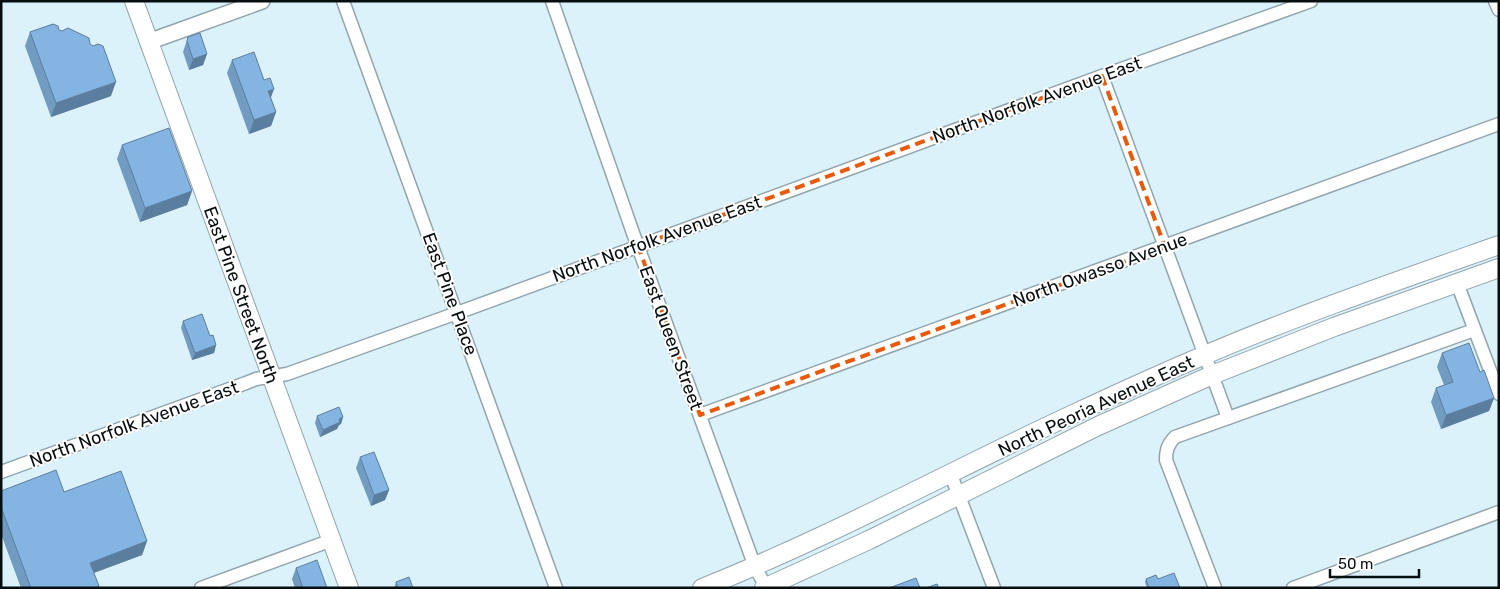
<svg xmlns="http://www.w3.org/2000/svg" width="1500" height="589" font-family="Rubik,sans-serif">
	<rect width="100%" height="100%" fill="#dcf2fa"/>
	<g fill="none" stroke-linecap="round" stroke-linejoin="round">
		<!-- minor casing -->
		<g stroke="#91a5ad" stroke-width="15">
			<g id="minor">
				<path d="M343 1 556 588"/>
				<path d="M552 1 633 233 747 545 755 567 766 587"/>
				<path d="M1495 1 1499 10"/>
				<path d="M1102 76 1228 418"/>
				<path d="M1457 283 1499 394"/>
				<path d="M700 415 1499 124"/>
				<path d="M1 472 246 383 256 379 287 374 457 313 1102 76 1311 1"/>
				<path d="M951 475 994 588"/>
				<path d="M201 588 332 540"/>
				<path d="M1215 588 1166 460C1166 450 1168 444 1175 437L1474 330"/>
				<path d="M1293 588 1499 512"/>
			</g>
		</g>
		<!-- tertiary casing -->
		<g stroke="#91a5ad" stroke-width="18">
			<path id="tertiary" d="M148 42 262 1"/>
		</g>
		<!-- secondary casing -->
		<g stroke="#91a5ad" stroke-width="20">
			<g id="secondary">
				<path d="M134 1 349 588"/>
				<path d="M702 588C828 538 947 473 1069 416 1114 395 1159 374 1205 355 1301 314 1400 280 1499 245"/>
				<path d="M764 588 869 540 1098 426 1212 375 1334 327 1499 268"/>
			</g>
		</g>
		<!-- minor -->
		<use href="#minor" stroke="#fff" stroke-width="12"/>
		<!-- tertiary -->
		<use href="#tertiary" stroke="#fff" stroke-width="15"/>
		<!-- secondary -->
		<use href="#secondary" stroke="#fff" stroke-width="18"/>
	</g>
	<!-- wall -->
	<g fill="#729bc2">
		<path d="M59 30 111 96 51 117 25 46 30 32Z"/>
		<path d="M188 37 207 54 203 65 189 70 183 52Z"/>
		<path d="M232 60 271 98 276 112 271 126 249 134 227 73Z"/>
		<path d="M122 145 192 191 187 205 140 222 117 159Z"/>
		<path d="M183 321 210 336 216 345 214 353 192 360 181 328Z"/>
		<path d="M1442 353 1480 372 1494 398 1489 411 1441 429 1431 402 1436 388 1444 385 1437 367Z"/>
		<path d="M317 416 343 417 341 424 339 425 337 429 320 437 315 423Z"/>
		<path d="M360 457 389 490 385 500 371 506 356 468Z"/>
		<path d="M1 491 147 541 142 555 94 573 99 586V588H21L1 534Z"/>
		<path d="M296 568 327 588H295L292 579Z"/>
		<path d="M1146 579H1158L1180 588H1147L1145 582Z"/>
		<path d="M396 582 413 588H394Z"/>
	</g>
	<!-- shaded-wall -->
	<g fill="#5c7e9e">
		<path d="M207 54 203 65 189 70 193 59Z"/>
		<path d="M116 82 111 96 51 117 56 103Z"/>
		<path d="M274 89 269 103 268 91Z"/>
		<path d="M276 112 271 126 249 134 254 120Z"/>
		<path d="M192 191 187 205 140 222 145 208Z"/>
		<path d="M216 345 214 353 192 360 195 353Z"/>
		<path d="M1494 398 1489 411 1441 429 1446 415Z"/>
		<path d="M343 417 341 424 339 425 337 429 320 437 323 430 339 419Z"/>
		<path d="M389 490 385 500 371 506 374 495Z"/>
		<path d="M147 541 142 555 85 576 90 563Z"/>
	</g>
	<!-- building -->
	<g fill="#84b4e2" stroke="#5c7e9e">
		<path d="M53 24 58 26 59 30 62 31 68 28 89 38 90 44 93 46 98 44 103 46 116 82 56 103 30 32Z"/>
		<path d="M200 33 207 54 193 59 187 41 188 37Z"/>
		<path d="M254 52 264 80 270 78 274 89 268 91 276 112 254 120 232 60Z"/>
		<path d="M169 128 192 191 145 208 122 145Z"/>
		<path d="M202 314 210 336 213 335 216 345 195 353 183 321Z"/>
		<path d="M1469 343 1480 372 1484 370 1494 398 1446 415 1436 388 1453 382 1442 353Z"/>
		<path d="M339 407 343 417 339 419 340 422 323 430 317 416Z"/>
		<path d="M374 452 389 490 374 495 360 457Z"/>
		<path d="M56 470 64 492 121 471 147 541 90 563 99 586 95 588H31L1 507V491Z"/>
		<path d="M317 560 327 588H303L296 568Z"/>
		<path d="M1174 573 1180 588H1149L1146 579 1156 575 1158 579Z"/>
		<path d="M409 577 413 588H398L396 582Z"/>
		<path d="M916 578 920 588H889Z"/>
		<path d="M937 584 939 588H926Z"/>
	</g>
	<!-- marked area -->
	<path fill="none" stroke="#e8590c" stroke-width="4" stroke-dasharray="10 6" stroke-linejoin="round" d="M1102 76 1165 247 700 415 638 246Z"/>
	<g text-anchor="middle" dominant-baseline="central" stroke-width="4" stroke-linejoin="round" paint-order="stroke">
		<!-- street labels -->
		<g font-size="18" fill="#070e10" stroke="#fff">
			<text transform="translate(1037 100) rotate(-20)">North Norfolk Avenue East</text>
			<text transform="translate(657 239) rotate(-20)">North Norfolk Avenue East</text>
			<text transform="translate(1100 270) rotate(-20)">North Owasso Avenue</text>
			<text transform="translate(450 294) rotate(70)">East Pine Place</text>
			<text transform="translate(241 295) rotate(70)">East Pine Street North</text>
			<text transform="translate(671 338) rotate(70)">East Queen Street</text>
			<text transform="translate(1096 406) rotate(-25)">North Peoria Avenue East</text>
			<text transform="translate(134 424) rotate(-20)">North Norfolk Avenue East</text>
		</g>
	</g>
	<!-- border -->
	<rect width="1500" height="589" fill="none" stroke="#070e10" stroke-width="5"/>
	<!-- scale -->
	<path d="M1330 569v8h89v-8" fill="none" stroke="#070e10" stroke-width="2.5"/>
	<text x="1338" y="569" font-size="15" fill="#070e10" stroke="#ffffff" stroke-width="4" paint-order="stroke">50 m</text>
</svg>
